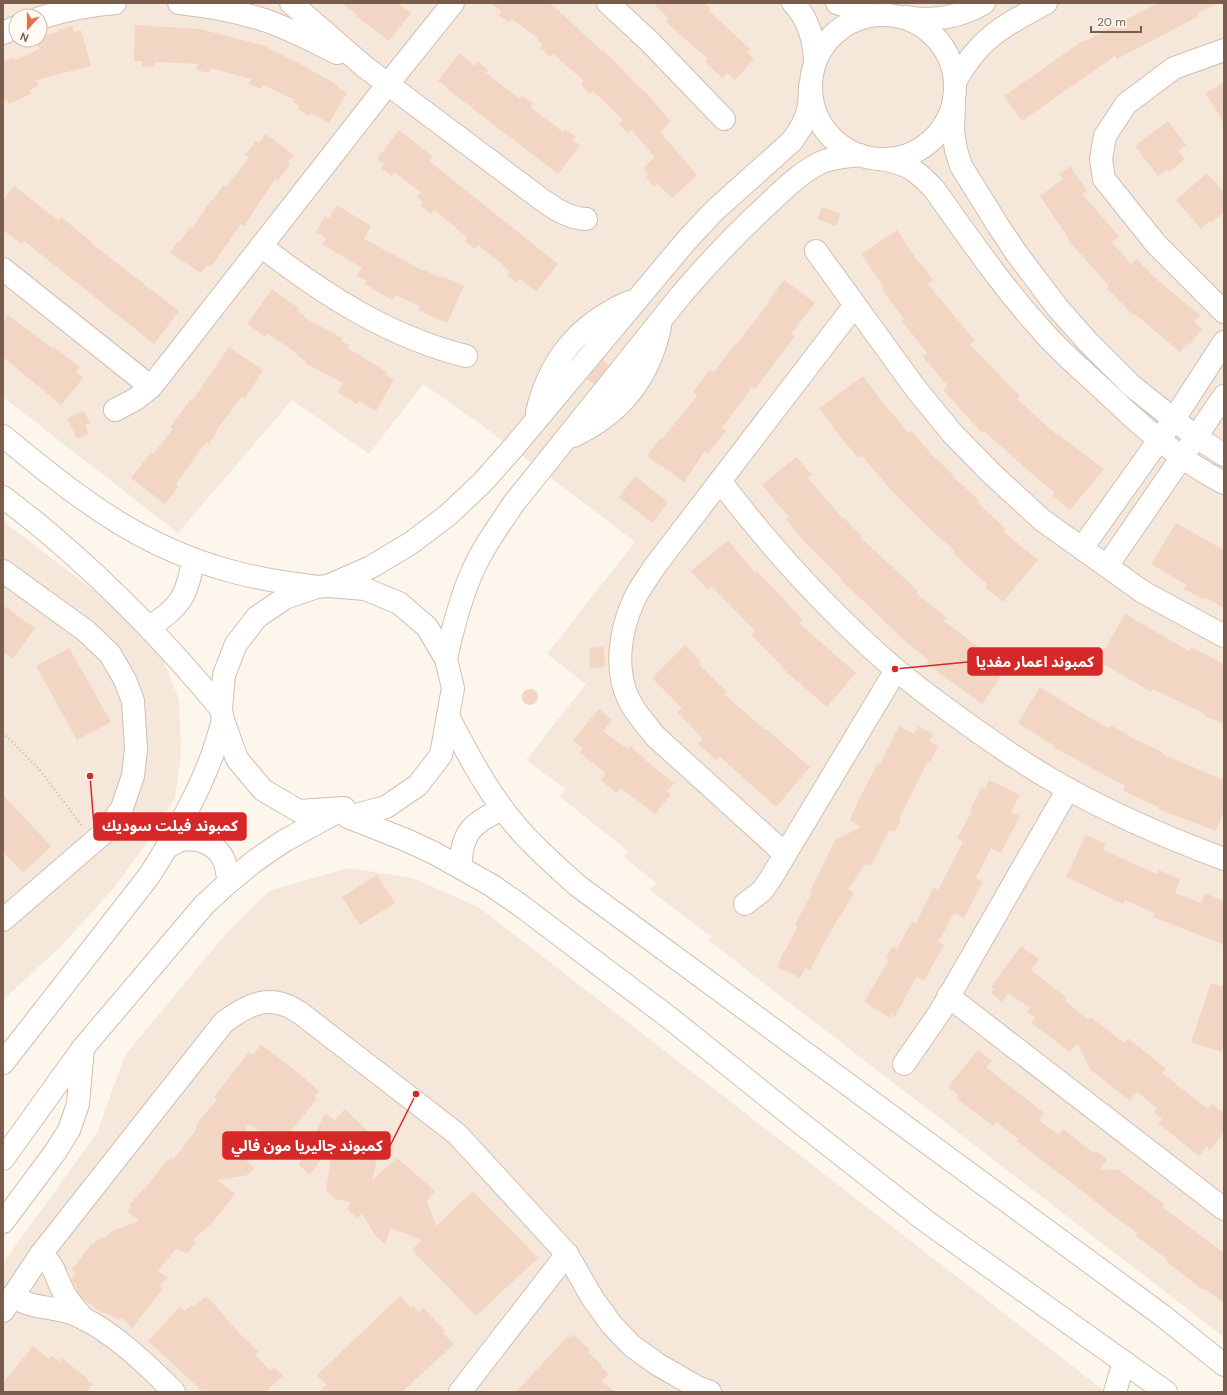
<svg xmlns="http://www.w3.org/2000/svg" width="1227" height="1395" font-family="'DM Sans','Noto Sans Arabic',sans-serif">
	<rect width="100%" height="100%" fill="#fdf6ec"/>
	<!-- residential -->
	<g fill="#f5e8da" fill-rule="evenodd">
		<path d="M3 3H1224V1337L709 941 711 937 650 890 656 883 624 857 628 851 560 797 565 789 526 760 586 684 547 654 635 542 479 423 423 384 369 454 292 400 178 533 3 397ZM16 16H40V40H16Z"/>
		<path d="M3 521 109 602 160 651 179 700 181 754 175 798 146 844 113 889 61 946 3 1000Z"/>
		<path d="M348 868 413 878 480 908 1106 1392H3V1263L97 1133 125 1055 223 937 269 891Z"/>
	</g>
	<!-- building -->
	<g fill="#f3d5c3">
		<path d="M341 3H398L411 13 389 41 356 16 357 14Z"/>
		<path d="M490 3H549L558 10 602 51 603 50 643 91 644 90 664 114 671 122 660 132 697 175 672 198 658 184 654 187 646 177 649 174 643 168 655 157 631 130 628 133 619 124 623 120 593 91 590 94 581 85 584 81 553 54 550 57 540 48 543 45 537 40 538 38 512 19 509 22 499 15 501 11Z"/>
		<path d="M653 3H704L711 9 709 11 750 49 747 52 754 59 735 80 727 73 722 78 705 62 708 59 666 22 669 19Z"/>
		<path d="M1158 3H1220L1197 13 1199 16 1117 59 1115 56 1022 121 1004 96 1084 40 1085 41Z"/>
		<path d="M135 25 200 29 262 45 300 64 339 86 338 87 347 93 329 123 311 113 309 116 298 109 300 106 293 102 295 100 263 85 261 89 249 84 251 79 210 68 209 73 196 70 198 64 155 62V67L142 66V61H134Z"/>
		<path d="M72 26 74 32 81 30 91 66 36 80 39 86 29 90 31 94 9 104 7 100 3 102V62L14 57 16 60 39 49 37 40H40V37L59 32 58 30Z"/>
		<path d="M459 53 475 66 478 62 488 70 486 73 520 99 522 96 533 103 530 107 563 132 565 129 576 137 573 140 580 145 558 174 446 88 447 87 438 81Z"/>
		<path d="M1224 82V124L1206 93Z"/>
		<path d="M1168 121 1186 145 1178 151 1185 159 1169 172 1167 169 1158 176 1135 146Z"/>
		<path d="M399 130 432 156 429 161 558 264 536 292 520 279 517 283 507 275 509 271 503 266V265L478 245 475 249 465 241 467 237 434 210 431 214 421 206 423 203 417 197 421 192 394 172 392 176 381 168 384 164 377 159Z"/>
		<path d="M266 134 294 155 288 162 290 164 278 181 275 179 244 226 241 224 211 267 207 265 201 273 170 253 178 241 180 242 190 227 192 229 211 200H213L223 185 226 187 233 177H234L249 157 245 155 256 141 259 143Z"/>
		<path d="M1070 166 1087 191 1082 194 1119 236 1112 242 1131 264 1136 259 1155 278 1200 315 1194 322 1202 329 1189 345 1187 343 1180 352 1135 314 1133 315 1107 288 1109 286 1068 240 1069 239 1040 196 1063 179 1059 174Z"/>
		<path d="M1207 173 1224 192V212L1211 223 1210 221 1201 229 1176 200Z"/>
		<path d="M14 186 58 220 61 217 93 243 92 244 179 311 154 344 24 241 22 244 3 230V201Z"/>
		<path d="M337 205 371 226 364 239 424 271V270L441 278 442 276 464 286 447 323 418 310 420 306 395 295 392 300 365 284 367 281 357 276 362 268 322 244 326 238 316 232 325 216 329 218Z"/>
		<path d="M822 207 841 214 836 226 817 219Z"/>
		<path d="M897 230 919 263 920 262 933 280 928 284 975 341 970 345 1020 396 1017 399 1057 435 1058 434 1104 469 1070 510 1053 496 1055 493 1032 474 984 431 982 433 943 390 947 385 923 357 927 353 902 321 904 319 882 290 884 288 861 254Z"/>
		<path d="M784 280 815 303 792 333 795 336 755 389 752 387 722 428 726 431 708 453 705 451 684 482 647 456 660 438 662 439 697 396 693 392 710 369 714 372 736 343 737 344 770 301 769 300Z"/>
		<path d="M272 289 299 308 297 310 305 316 303 317 342 338 341 341 349 345 348 348 388 373 386 375 394 380 376 411 359 401 357 404 337 392 343 383 305 363 306 361 297 356 298 354 268 334 266 337 247 324Z"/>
		<path d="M8 315 53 349 54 347 80 367 76 372 83 378 61 405 3 357V322Z"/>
		<path d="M229 347 263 370 245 399 242 397 237 403 216 431 217 432 209 444 206 442 176 484 179 486 165 504 131 478 151 452 153 454 173 429 170 427 190 400 192 401Z"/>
		<path d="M603 360 609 365 594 384 587 379Z"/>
		<path d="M863 376 883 403 909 433 912 431 936 460 937 459 953 475 952 476 979 500 977 502 1006 529 1004 532 1038 560 1003 602 985 587 987 584 953 553 955 551 930 529 890 489 862 456 859 458 841 438 819 408Z"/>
		<path d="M84 411 90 423 85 425 89 434 77 439 67 418Z"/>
		<path d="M796 457 812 475 808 478 843 519 844 518 861 536 860 537 918 591 916 593 947 618 944 621 978 647 1007 667 982 704 926 663 929 660 900 637V636L841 580 842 579 801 538 786 519 789 517 762 485Z"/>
		<path d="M635 476 668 502 652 523 619 497Z"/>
		<path d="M1176 523 1224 550V608L1204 597 1203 599 1184 589 1187 585 1151 564Z"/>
		<path d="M728 540 755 573 757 571 803 620 799 623 856 673 827 707 783 669 784 668 751 635 755 631 712 587 708 590 691 571Z"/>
		<path d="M3 605 35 628 13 659 3 652Z"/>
		<path d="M1125 614 1189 651 1191 647 1224 664V724L1204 716 1205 714 1153 689 1151 692 1098 661Z"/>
		<path d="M685 645 701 662 699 664 727 692 724 694 765 730 766 729 810 767 776 807 719 756 716 760 698 744 703 739 677 712 682 708 652 678Z"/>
		<path d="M604 647 605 667 590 668 589 648Z"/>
		<path d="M69 648 111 722 77 740 36 666Z"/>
		<path d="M1040 687 1075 709 1108 728 1110 725 1130 736 1129 737 1163 752 1162 754 1224 780V811L1216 831 1158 809 1159 807 1123 791 1125 786 1053 747 1054 746 1018 723Z"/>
		<circle cx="530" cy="697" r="8"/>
		<path d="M599 709 612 720 603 731 628 749 630 746 645 759V760L674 783 667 791 671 794 655 814 621 788 616 793 601 780 606 773 580 753 583 748 573 740Z"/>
		<path d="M899 726 914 734 918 726 933 734 929 741 938 746 930 762 928 761 899 819 901 820 894 832 889 830 871 866 866 863 848 889 854 893 829 934 810 970 805 968 800 978 778 967 783 951H785L798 926 795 924 812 893 810 892 835 840 861 827 850 820 858 801 878 763 880 764Z"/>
		<path d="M989 780 1020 795 1011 812 1020 816 1001 853 991 848 976 878 983 882 964 918 954 913 946 928 938 942 944 945 924 981 916 977 895 1017 891 1014 890 1018 864 1002 889 960 886 958 892 947 897 949 912 921 916 923 934 887 938 890 963 842 957 838 972 811 970 810 981 788 985 789Z"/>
		<path d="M3 795 51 846 23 873 3 852Z"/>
		<path d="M1086 835 1106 844 1103 850 1157 874 1159 870 1180 879 1175 893 1201 903 1205 893 1224 901V945L1153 917 1155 913 1125 900 1123 904 1066 877Z"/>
		<path d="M377 875 395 903 360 925 342 897Z"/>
		<path d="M1021 946 1039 959 1031 970 1067 998 1065 1001 1088 1020 1090 1017 1124 1043 1128 1038 1166 1069 1162 1073 1208 1109 1212 1104 1224 1113V1132L1210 1150 1207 1146 1199 1156 1158 1123 1162 1119 1154 1112 1157 1108 1137 1092 1130 1101 1091 1070 1077 1043 1070 1052 1031 1023 1035 1018 1027 1012 1030 1008 1008 993 1002 1002 991 993 994 989 991 987Z"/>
		<path d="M1211 983 1224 987V1043L1221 1052 1191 1042Z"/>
		<path d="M261 1044 302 1076 319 1091 315 1096 316 1100 288 1135 287 1133 279 1142 269 1134 267 1137 248 1124 237 1151 254 1168 248 1175 217 1180 235 1194 212 1223 193 1240 196 1242 188 1253 176 1249 158 1271 168 1278 160 1285 162 1290 132 1328 122 1318 119 1320 105 1312 104 1314 82 1298 79 1294 77 1290V1288L75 1286 71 1279 76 1272 72 1270 91 1244 93 1245 99 1238 106 1237 112 1231 139 1221 128 1211 131 1206 129 1205 150 1182 167 1160 169 1161 171 1157 174 1159 196 1130 198 1122 217 1100 214 1097 249 1052 253 1055Z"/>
		<path d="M978 1050 992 1061 986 1067 1044 1113 1039 1120 1059 1135 1063 1129 1094 1153 1096 1151 1107 1159 1100 1169 1119 1170 1164 1204 1162 1207 1224 1253V1303L1205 1289 1204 1291 1166 1261 1167 1259 1136 1236 1138 1233 1115 1217 1082 1191 1017 1141 1019 1139 996 1122 993 1126 956 1098 958 1095 948 1087Z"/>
		<path d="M345 1109 381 1144 372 1180 397 1158 435 1191 427 1201 436 1226 473 1191 538 1258 476 1316 412 1250 421 1240 391 1228 385 1244 375 1235 362 1214 357 1218 347 1209 351 1202 335 1199 326 1190 334 1140 310 1175 299 1165 325 1114 336 1121 337 1117Z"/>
		<path d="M206 1296 214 1304 241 1335 258 1351 255 1355 270 1370 275 1368 283 1376 269 1388 267 1392H203L148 1341 180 1307 185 1311 191 1305 194 1307Z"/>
		<path d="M400 1296 411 1308 413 1306 419 1312 424 1308 445 1331 442 1332 454 1344 402 1392H319L326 1385 317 1375Z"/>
		<path d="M573 1334 590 1350 588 1352 602 1365 601 1367 609 1374 602 1381 615 1392H516L568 1336 571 1338Z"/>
		<path d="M33 1346 49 1359 52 1356 60 1362 62 1358 88 1379 87 1380 93 1384 87 1392H3V1383Z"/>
	</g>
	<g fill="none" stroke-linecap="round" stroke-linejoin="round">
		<!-- minor casing -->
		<g stroke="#d1beb0" stroke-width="24">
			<g id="minor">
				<path d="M179 3C207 6 235 11 261 19 287 27 313 41 337 53"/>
				<path d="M291 3 365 67 541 199C555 209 568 218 586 219"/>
				<path d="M608 3 650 42 724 119"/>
				<path d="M793 3C809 19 814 39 815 61"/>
				<path d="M837 3 871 15"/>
				<circle cx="883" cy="87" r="72"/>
				<path d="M906 17C932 22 961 17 984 3"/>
				<path d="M40 18C65 10 89 5 115 3"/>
				<path d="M3 33 16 27"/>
				<path d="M1224 50 1174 68 1126 104 1105 136 1101 159 1104 179 1156 244 1224 312"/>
				<path d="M955 82C979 38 1003 26 1046 3"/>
				<path d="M954 102 953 131 956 150 961 166 999 227 1017 254 1057 307 1087 341 1132 386 1196 437 1224 455"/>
				<path d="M880 159C907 163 916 170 934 189 970 239 1005 291 1047 336 1067 358 1090 377 1111 397 1146 430 1181 461 1224 483"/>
				<path d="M261 246C323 294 389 337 466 356"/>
				<path d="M816 251 916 389 952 433 991 473 1042 520 1143 592 1224 636"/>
				<path d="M3 269 151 387"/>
				<path d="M115 410 136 399 151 387 388 84 453 3"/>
				<path d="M537 412C550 359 579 324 629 302"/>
				<path d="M3 436C29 457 55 479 82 498 127 531 180 558 234 572 260 579 286 583 312 586"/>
				<path d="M573 436C621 414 649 378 660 327"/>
				<path d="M720 481C772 549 830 613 895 669 912 683 930 697 948 710 982 735 1016 759 1052 780 1107 812 1165 837 1224 859"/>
				<path d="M3 497C20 510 37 523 53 537 114 589 170 647 221 709"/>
				<path d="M1082 548 1174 419 1224 342"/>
				<path d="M1107 566 1224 396"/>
				<path d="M3 571 86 631 110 654 125 680 133 701 136 749 133 776 122 808 106 831 3 920"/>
				<path d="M330 585 371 567 411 543 448 515 482 483 513 448 686 241 714 211 792 141C807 120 810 111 810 86"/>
				<path d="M328 586 365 589 399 603 427 627 446 659 453 688 441 755 418 785 386 807 348 817 344 808 299 811 263 790 237 759 223 720 221 709 224 675 236 644 257 617 285 598 317 587Z"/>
				<path d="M149 627C180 608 188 595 193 559"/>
				<path d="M446 659C452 631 459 604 470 577 481 550 498 527 514 503L681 295C708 263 737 233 768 204 783 190 799 174 818 164 831 157 845 157 860 155"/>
				<path d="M448 716C470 759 493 802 526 837 543 855 560 870 578 886L1163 1316 1224 1365"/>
				<path d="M348 817 406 840 434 853 491 885 520 905 671 1019 793 1117 927 1222 1166 1392"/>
				<path d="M167 847C172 845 177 841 182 840 199 837 219 845 225 863 227 869 227 876 229 882"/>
				<path d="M785 854 656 737C647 726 636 714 629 700 614 670 620 630 634 600 639 588 648 577 655 566L855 305"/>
				<path d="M461 868C460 833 473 822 503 809"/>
				<path d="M745 904 762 891 771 878 896 670"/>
				<path d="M948 996 1224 1209"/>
				<path d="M3 1063 149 876C174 837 197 797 213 753 217 742 220 731 223 720"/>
				<path d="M904 1064 940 1012 1068 789"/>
				<path d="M3 1159 83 1048 204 905 229 882 256 860 284 841 337 812"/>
				<path d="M3 1222 56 1151 69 1130 78 1104 83 1048"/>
				<path d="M41 1254C55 1266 54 1273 62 1289 67 1300 75 1309 84 1319"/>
				<path d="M13 1296C31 1309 50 1306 71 1313 107 1326 147 1364 174 1392"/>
				<path d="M3 1311 41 1254 224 1022C242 1009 262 996 285 1005 290 1006 294 1010 299 1012L457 1134 567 1254 593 1299 611 1324 632 1346 657 1364 697 1387 710 1392"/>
				<path d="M460 1392 567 1254"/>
				<path d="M1115 1392 1124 1362"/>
			</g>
		</g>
		<!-- path -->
		<path stroke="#d9b8a5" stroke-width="2.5" stroke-dasharray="1 3" stroke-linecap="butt" d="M3 733 39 769 83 827"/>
		<!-- minor -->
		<use href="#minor" stroke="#fff" stroke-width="22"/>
	</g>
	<!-- callouts -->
	<path fill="none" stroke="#d62828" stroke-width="1.5" d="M895 669L968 662M90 776L94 826M416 1094L390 1146"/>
	<g fill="#d62828" stroke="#fffaf3" stroke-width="1.5">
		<circle cx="895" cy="669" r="4"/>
		<circle cx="90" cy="776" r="4"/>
		<circle cx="416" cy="1094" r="4"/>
	</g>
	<g fill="#d62828" stroke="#d62828" stroke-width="1.5">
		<rect x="968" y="648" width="134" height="27" rx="4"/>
		<rect x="94" y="813" width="152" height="27" rx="4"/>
		<rect x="223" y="1132" width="167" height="27" rx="4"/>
	</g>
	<g font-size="15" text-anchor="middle" font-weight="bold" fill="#fff">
		<text x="1035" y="667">كمبوند اعمار مفديا</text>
		<text x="170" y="831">كمبوند فيلت سوديك</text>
		<text x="307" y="1151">كمبوند جاليريا مون فالي</text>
	</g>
	<!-- border -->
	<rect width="1227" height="1395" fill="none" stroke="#7a5c4d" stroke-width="8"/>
	<!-- north arrow -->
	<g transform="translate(28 28) rotate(201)"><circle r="19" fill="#fffaf3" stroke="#cabbb1"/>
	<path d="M0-3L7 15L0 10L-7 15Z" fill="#e76f51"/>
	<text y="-6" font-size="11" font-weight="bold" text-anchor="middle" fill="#7a5c4d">N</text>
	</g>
	<!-- scale -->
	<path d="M1091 26v6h50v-6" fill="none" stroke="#7a5c4d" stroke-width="2"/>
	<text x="1097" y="26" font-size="12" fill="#7a5c4d" stroke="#fffaf3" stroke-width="3" paint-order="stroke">20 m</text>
</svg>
